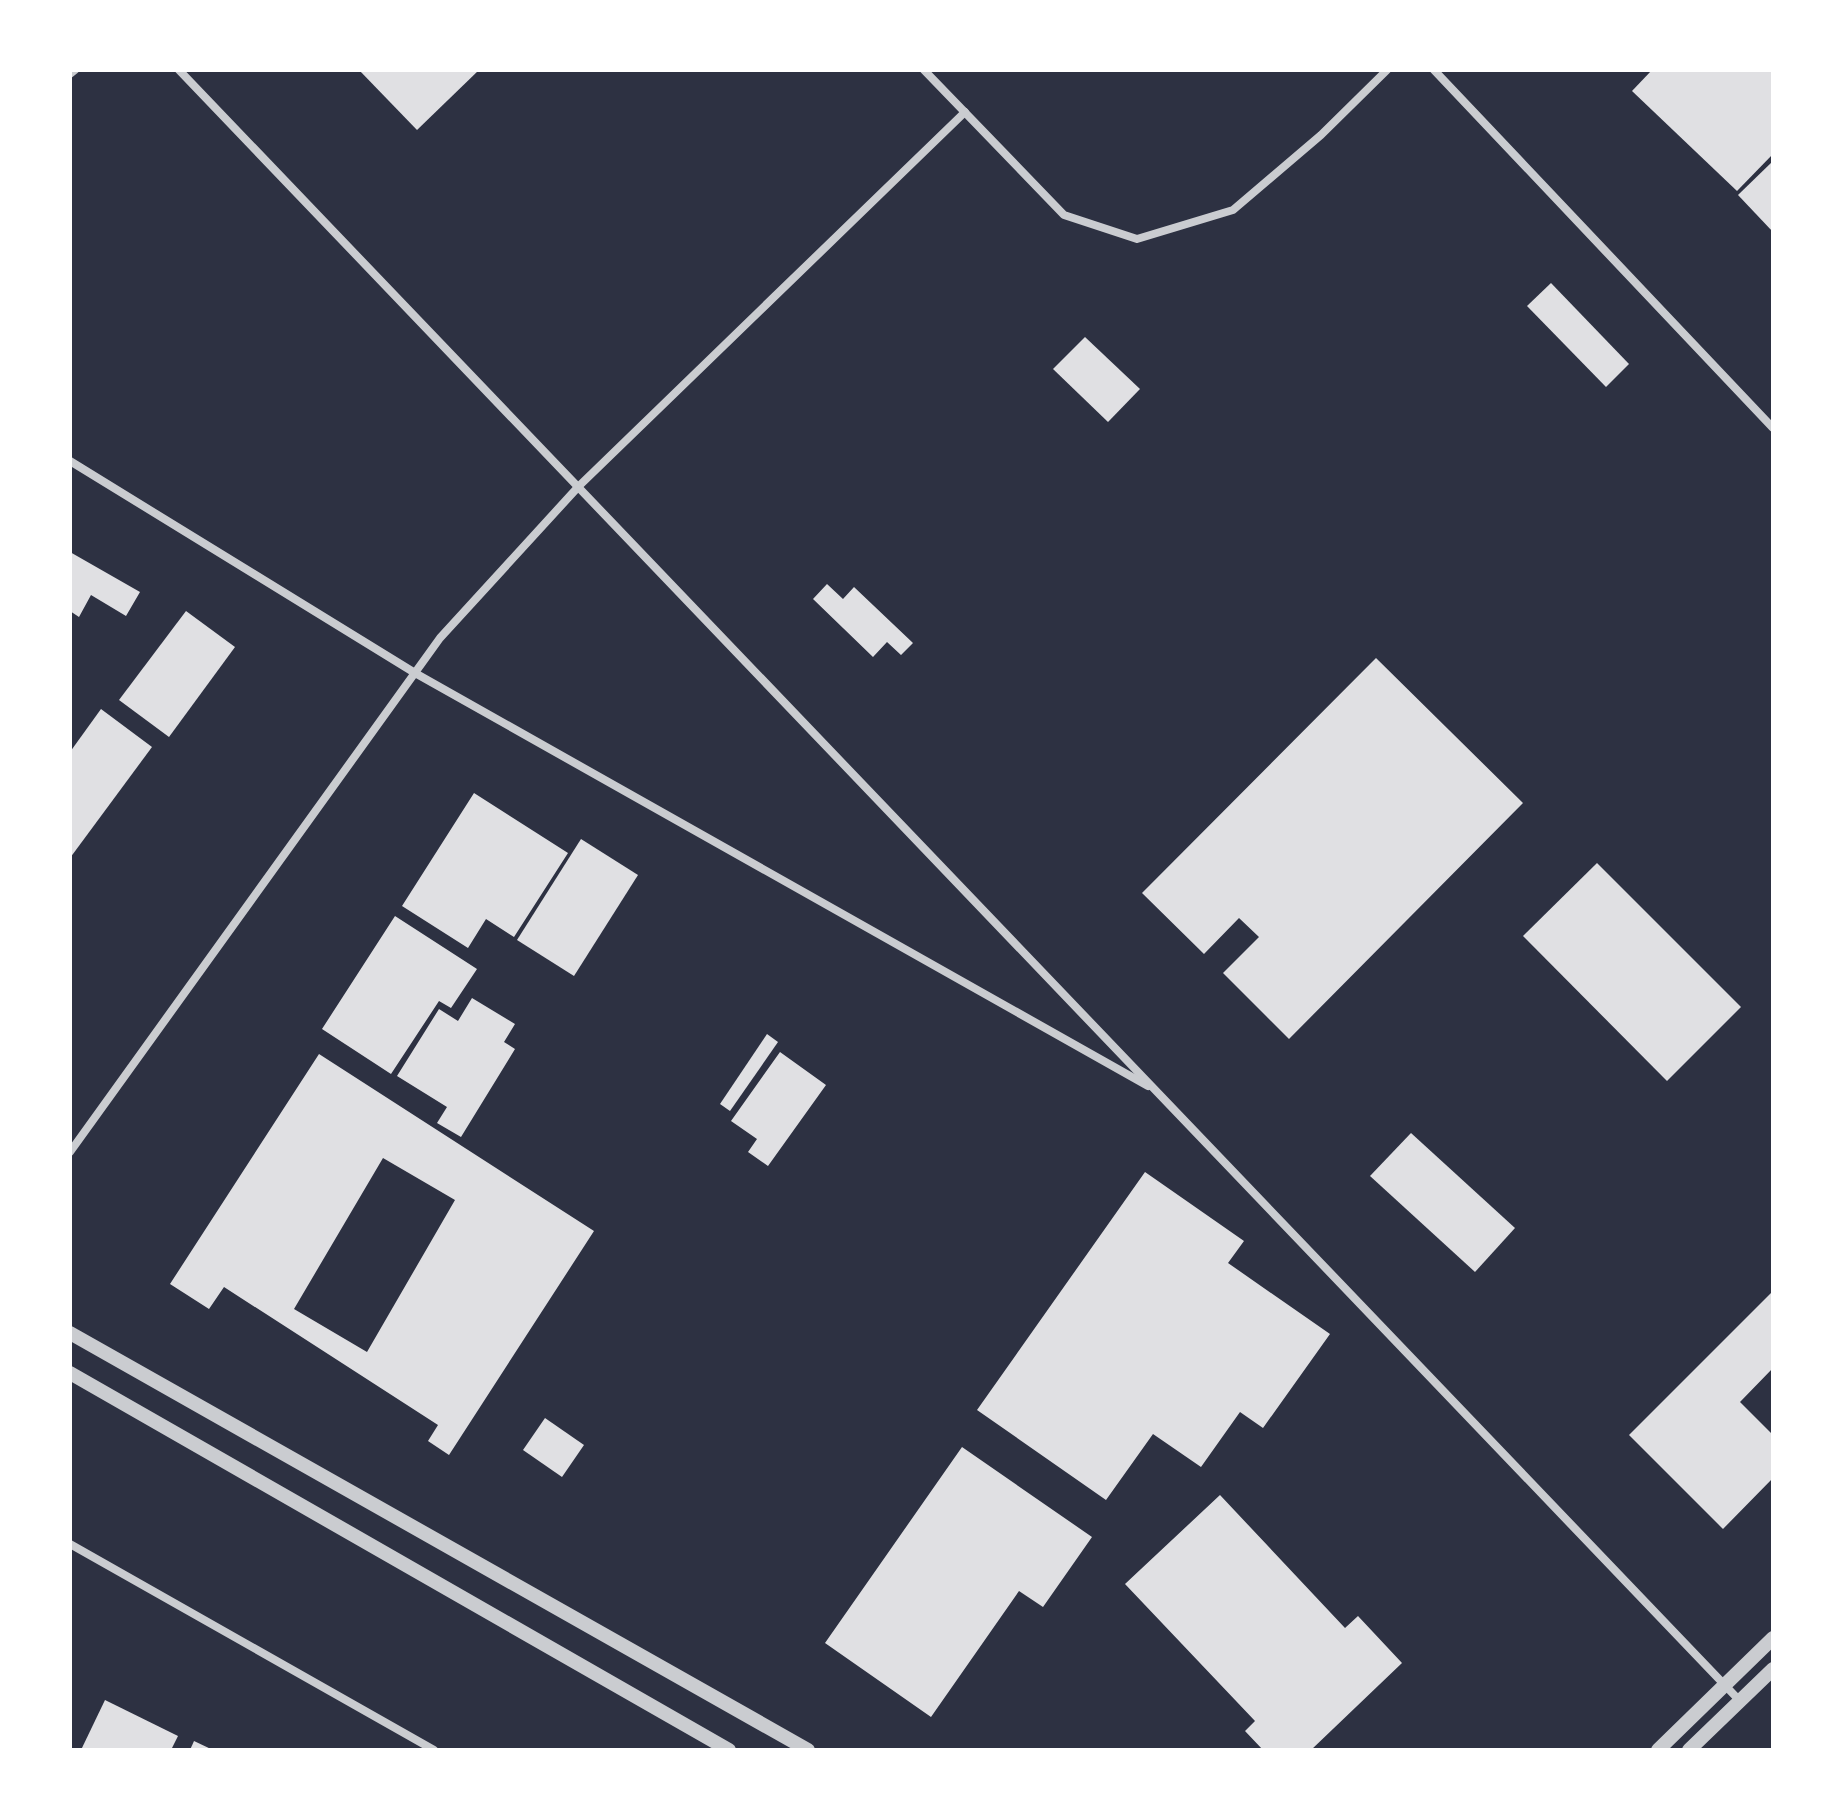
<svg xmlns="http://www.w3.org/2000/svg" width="1843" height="1820" font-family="Raleway,sans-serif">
	<rect width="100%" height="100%" fill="#2d3142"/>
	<!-- building -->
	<g fill="#e0e0e3" fill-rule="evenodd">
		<path d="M359 70H479L417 130Z"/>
		<path d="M1652 70H1773V154L1737 191 1632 91Z"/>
		<path d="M1773 161V232L1738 195Z"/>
		<path d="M1551 283 1629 364 1606 387 1527 306Z"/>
		<path d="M1085 337 1140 389 1108 422 1053 369Z"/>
		<path d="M70 552 140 592 126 616 91 595 79 617 70 611Z"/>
		<path d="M827 584 843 599 854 587 913 643 901 655 887 642 873 657 813 599Z"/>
		<path d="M186 611 235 647 169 737 119 700Z"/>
		<path d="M1376 658 1523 803 1289 1039 1223 973 1259 937 1239 918 1204 954 1142 893Z"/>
		<path d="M101 709 152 747 70 858V752Z"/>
		<path d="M474 793 568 853 514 937 486 919 468 948 402 906Z"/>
		<path d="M581 839 638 875 574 976 517 940Z"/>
		<path d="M1597 863 1741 1007 1667 1081 1523 936Z"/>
		<path d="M395 916 477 969 451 1008 439 1001 391 1074 322 1029Z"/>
		<path d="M472 998 515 1024 504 1042 515 1049 461 1137 437 1123 447 1107 397 1076 439 1009 458 1021Z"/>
		<path d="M767 1034 778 1042 730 1111 720 1104Z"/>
		<path d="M780 1052 826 1085 768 1166 748 1152 757 1139 731 1121Z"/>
		<path d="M319 1054 594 1231 449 1455 428 1441 438 1425 224 1287 209 1309 170 1284ZM383 1158 455 1200 367 1352 294 1309Z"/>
		<path d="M1411 1133 1515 1228 1475 1272 1370 1176Z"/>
		<path d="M1145 1172 1244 1241 1228 1263 1330 1334 1263 1428 1240 1412 1201 1467 1153 1434 1106 1500 977 1410Z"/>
		<path d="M1773 1291V1368L1740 1402 1773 1435V1478L1723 1529 1629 1435Z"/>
		<path d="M545 1418 584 1445 562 1477 523 1450Z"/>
		<path d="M962 1447 1092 1537 1043 1607 1019 1591 931 1717 825 1643Z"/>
		<path d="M1220 1495 1345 1628 1358 1616 1402 1663 1311 1750H1263L1245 1731 1255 1721 1125 1584Z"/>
		<path d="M105 1700 178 1736 171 1750H81Z"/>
		<path d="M194 1741 213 1750H190Z"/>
	</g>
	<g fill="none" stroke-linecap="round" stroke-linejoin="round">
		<!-- minor -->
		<g stroke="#caccd0" stroke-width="8">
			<path d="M179 70 1740 1701"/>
			<path d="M924 70 1064 215 1137 239 1233 210 1321 135 1387 70"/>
			<path d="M1434 70 1773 428"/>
			<path d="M70 74 75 70"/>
			<path d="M70 461 415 673 1148 1086"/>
			<path d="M70 1152 440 638 579 486 965 112"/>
			<path d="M70 1544 434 1750"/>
		</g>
		<!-- tertiary -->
		<g stroke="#caccd0" stroke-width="14">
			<path d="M70 1333 808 1750"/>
			<path d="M70 1373 729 1750"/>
			<path d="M1658 1750 1773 1638"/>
			<path d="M1689 1750 1773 1669"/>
		</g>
	</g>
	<!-- border -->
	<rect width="1843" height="1820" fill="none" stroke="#ffffff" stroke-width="144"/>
</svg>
